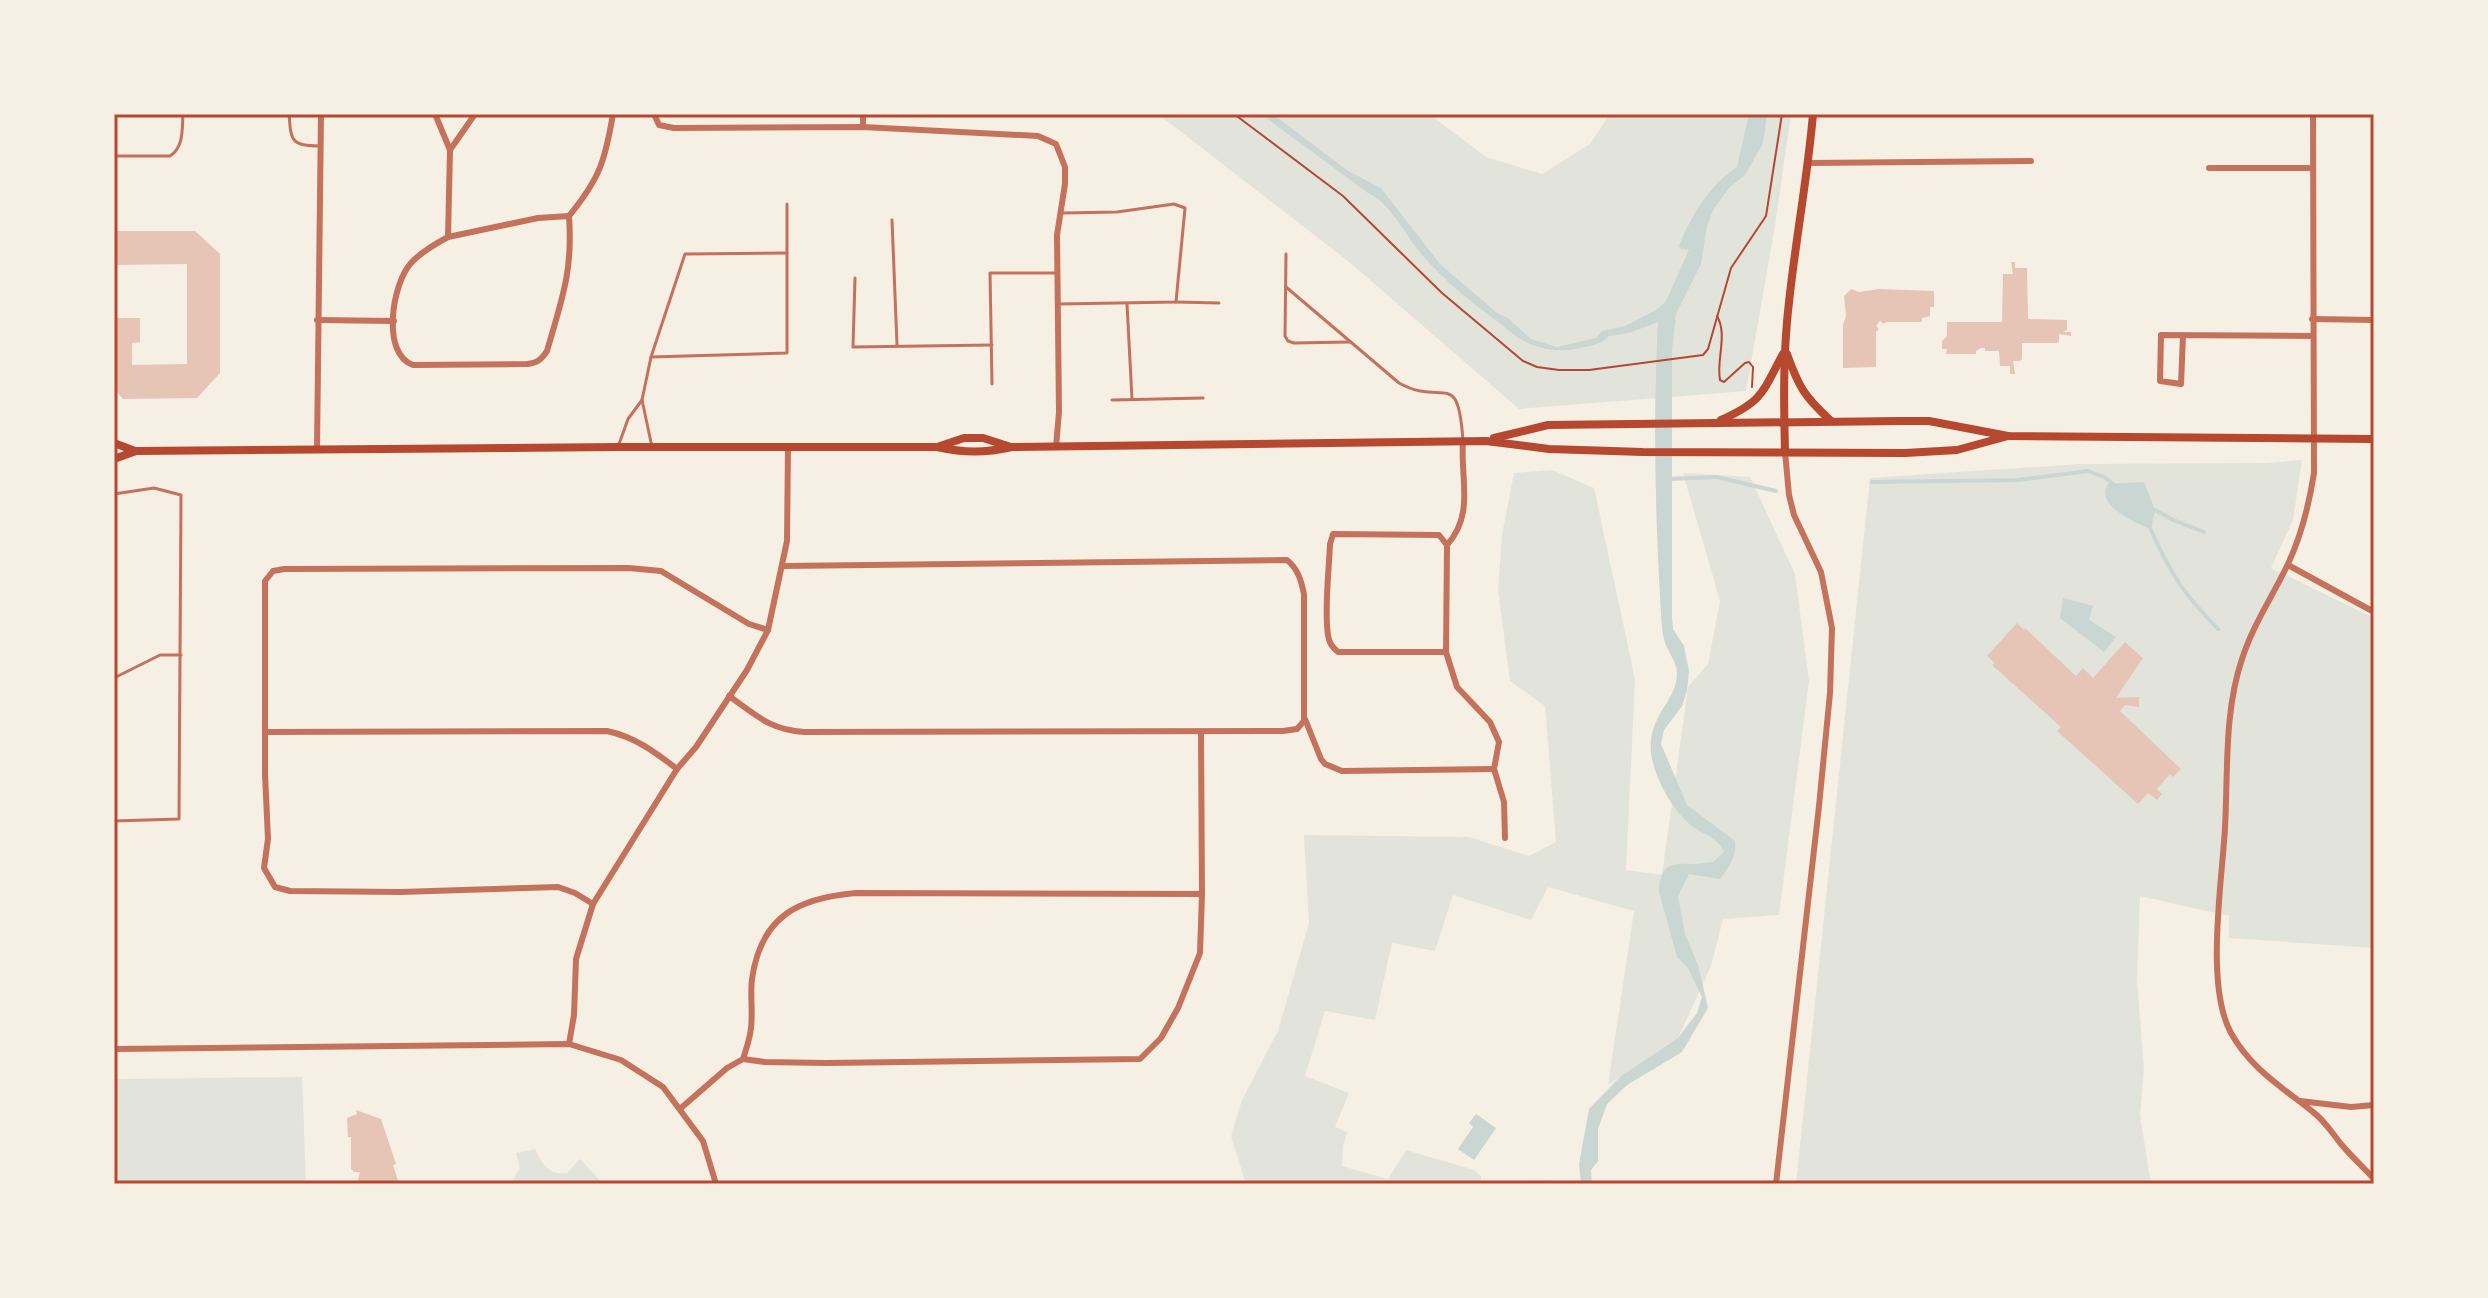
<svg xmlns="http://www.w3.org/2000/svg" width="2488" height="1298" font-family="'DejaVu Sans',sans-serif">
	<rect width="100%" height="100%" fill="#f6efe4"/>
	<!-- green -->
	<g fill="#e2e4dc">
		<path d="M1158 114H1429L1486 157 1542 174 1590 144 1610 114H1791L1775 226 1746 391 1519 409 1348 261Z"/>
		<path d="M2302 460 2293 520 2271 568 2374 618V948L2229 938V916L2140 896 2137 979 2144 1070 2140 1115 2151 1184H1796L1870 478 2080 464 2266 463Z"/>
		<path d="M1552 470 1594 488 1635 679 1626 870 1662 875 1688 687 1708 664 1720 601 1683 473 1750 477 1795 574 1809 681 1779 915 1723 919 1711 966 1678 1038 1608 1085 1634 911 1548 887 1531 920 1453 895 1435 951 1392 943 1375 1020 1325 1011 1305 1076 1349 1093 1335 1127 1347 1132 1343 1146 1342 1166 1388 1179 1406 1150 1474 1170 1481 1176V1182L1553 1180 1562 1184H1246L1231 1136 1242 1100 1278 1031 1309 923 1304 835 1469 837 1529 856 1556 842 1545 706 1510 681 1498 590 1502 535 1514 473Z"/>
		<path d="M302 1077 306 1184H114V1079Z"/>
		<path d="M535 1149C543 1165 548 1175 567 1173L580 1159 603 1184H511L520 1168 516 1153Z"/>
	</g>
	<!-- water -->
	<g fill="#c9d6d2">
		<path d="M1261 114H1273L1348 171 1381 188 1440 264 1497 313 1508 318 1531 339 1557 347 1596 338 1602 331 1625 326 1658 309 1666 301 1689 250 1681 249 1679 246C1690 218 1710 184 1737 167L1749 114H1767L1763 143 1745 175 1730 187 1714 208 1707 226 1701 264 1676 314 1672 351V618L1673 629 1684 646 1689 671 1687 691 1682 706 1664 730 1661 744 1687 805 1735 841C1737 855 1729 868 1720 879L1689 874 1678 896 1685 934 1698 965 1708 1008 1682 1052 1627 1085 1607 1104 1598 1129V1161L1591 1170 1592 1184H1581L1579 1164 1589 1109 1621 1076 1678 1038 1697 1013 1702 997 1688 968 1677 957 1659 892C1660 865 1670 863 1693 864 1700 864 1707 862 1713 862L1724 852C1718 837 1704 835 1692 826 1673 811 1657 782 1652 759 1644 716 1677 704 1677 673 1677 661 1666 650 1664 639 1661 625 1661 610 1660 596 1655 503 1653 415 1658 322L1629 333 1609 336C1602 345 1587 346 1576 349 1559 352 1544 350 1528 343 1517 338 1507 329 1498 322 1471 302 1446 282 1424 257 1406 237 1392 204 1368 193Z"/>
		<path d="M2144 482 2155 510 2151 530C2136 522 2094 506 2108 484Z"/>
		<path d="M2063 598 2093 606 2089 620 2116 637 2104 652 2060 618Z"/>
		<path d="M1476 1114 1496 1128 1474 1160 1458 1149 1473 1127 1469 1123Z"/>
	</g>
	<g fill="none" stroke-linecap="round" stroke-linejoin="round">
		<!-- stream -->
		<g stroke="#c9d6d2" stroke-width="4">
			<path d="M1668 479 1717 477 1776 491"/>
			<path d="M1872 482 2018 480 2088 471 2104 477 2113 484"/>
			<path d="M2155 510 2173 520 2204 532"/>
			<path d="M2151 530C2171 575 2184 594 2218 629"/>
		</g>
	</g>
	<!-- building -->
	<g fill="#e6c5b7">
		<path d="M114 231H195L220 254V373L197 398 123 399 114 389V318H140V342L132 343V365L187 364V264L114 265Z"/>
		<path d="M2011 262H2015V268H2027L2028 319 2067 320V330L2063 332H2071V336L2059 334V342L2056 343H2022V359L2020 361H2013L2015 374H2010V366H2000L1999 351H1985V348H1981L1976 351V354H1946L1947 349H1942V341L1947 336V322H2002L2003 274H2013Z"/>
		<path d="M1851 289 1859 292 1879 289 1934 291V307H1930V316L1922 318V322H1886L1884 324 1880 321 1876 326 1879 329 1876 332V367L1843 368V325L1846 316 1844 296Z"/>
		<path d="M2017 623 2024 630 2025 628 2076 676 2083 668 2093 678 2125 642 2143 658 2116 698 2139 697V707L2125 705 2120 711 2181 769 2173 777 2170 774 2157 789 2162 794 2157 800 2148 793 2138 804 2057 731 2061 727 1992 665 1995 663 1987 656Z"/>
		<path d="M356 1110 381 1119 396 1164 393 1165 399 1184H357L360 1172H354L351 1169V1137H348L347 1118 357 1114Z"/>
	</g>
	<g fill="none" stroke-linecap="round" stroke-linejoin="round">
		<!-- path -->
		<g stroke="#b5482f" stroke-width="2">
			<path d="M1234 114 1343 196 1442 293 1523 361 1537 367 1559 370H1589L1703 355 1708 349 1731 268 1766 216 1782 114"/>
			<path d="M1717 316C1728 335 1716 360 1720 380L1724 382 1745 363 1749 362 1753 367 1752 387"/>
		</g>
		<!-- service -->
		<g stroke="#c5725c" stroke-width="3">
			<path d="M289 114C291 141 291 146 320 146"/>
			<path d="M114 156H170C184 147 182 129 183 114"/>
			<path d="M892 220 897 345"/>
			<path d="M1286 254 1285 336 1288 341 1294 343 1350 342"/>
			<path d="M855 278 853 347 992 345"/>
			<path d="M1286 287 1399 383C1444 408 1458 366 1463 441"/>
			<path d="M1176 302 1219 303"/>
			<path d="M1059 304 1176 302 1185 208 1174 204 1117 212 1063 213"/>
			<path d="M1127 304 1132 399"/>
			<path d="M651 357 787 353V204"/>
			<path d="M992 384 990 273H1057"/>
			<path d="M642 400 652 447"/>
			<path d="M1112 400 1203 398"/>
			<path d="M618 447 628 419 642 400 651 357 685 254 787 253"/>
			<path d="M114 494 154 488 181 495 179 819 114 821"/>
			<path d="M114 678 160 655H181"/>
		</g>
		<!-- minor -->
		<g stroke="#c5725c" stroke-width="6">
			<path d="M435 114 450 150 448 237C435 244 421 252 411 263 392 284 381 354 413 365L527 364C537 363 541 360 547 351 562 299 573 271 569 216 600 178 605 161 613 114"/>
			<path d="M654 114 659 125 674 128 863 127 1038 136 1056 144 1065 167V184L1057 235 1059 412 1056 447"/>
			<path d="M863 114V127"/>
			<path d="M2313 114 2314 473C2309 505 2301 537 2287 566 2272 597 2253 625 2242 659 2224 712 2228 772 2225 828 2222 882 2205 986 2231 1033 2251 1069 2282 1087 2313 1112 2325 1121 2332 1133 2341 1144 2351 1156 2363 1167 2374 1179"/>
			<path d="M450 150 475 114"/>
			<path d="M1809 163 2031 161"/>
			<path d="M2209 168H2312"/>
			<path d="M448 237 538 218 569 216"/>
			<path d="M2312 319 2374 320"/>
			<path d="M317 320 394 321"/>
			<path d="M2183 336 2181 384 2160 381 2161 335 2312 336"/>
			<path d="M1463 441C1460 478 1475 514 1447 545L1446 652 1457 687 1490 722 1499 742 1494 769 1504 802 1505 838"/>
			<path d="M317 449 321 114"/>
			<path d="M2288 565 2374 612"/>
			<path d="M1446 652H1338C1332 647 1329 643 1328 635 1324 610 1329 571 1330 544L1333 534 1439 535 1447 545"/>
			<path d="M729 696C756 715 770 730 804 732L1283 731 1297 729 1304 721V594C1301 580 1298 569 1287 560L783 566"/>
			<path d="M1305 719 1321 759 1325 764 1342 771 1494 769"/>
			<path d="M266 732 607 731C635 737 655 752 677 769"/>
			<path d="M593 904 575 893 558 887 401 892 290 891 275 887 264 868 268 839 265 774V581L273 571 284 569 629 568 661 571 749 624 768 630"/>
			<path d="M569 1044 574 1015 576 959 593 904 677 769 696 747 747 670 768 630 787 541 788 447"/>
			<path d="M114 1049 569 1044 621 1060 663 1087 703 1141 716 1184"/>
			<path d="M743 1059C746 1049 750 1039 751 1028 753 1012 750 995 752 979 761 916 798 898 856 893L1202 894"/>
			<path d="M2300 1101 2351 1107 2374 1105"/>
			<path d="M681 1108 727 1068 743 1059 765 1062 826 1063 1140 1059 1161 1038 1178 1008 1200 953 1202 894 1201 732"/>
			<path d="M1776 1184 1819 806 1830 693 1832 628 1821 572 1794 515 1789 495 1785 452"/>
		</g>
		<!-- secondary -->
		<g stroke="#b5482f" stroke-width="8">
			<path d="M1787 354C1799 388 1805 397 1831 421"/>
			<path d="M1721 420C1763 401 1762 393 1783 354"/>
			<path d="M1494 438 1548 425 1900 421H1929L2008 436 2374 439"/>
			<path d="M114 443 135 451"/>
			<path d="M940 446 964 438H983L1011 447"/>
			<path d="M1785 452C1784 409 1783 366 1787 322 1793 253 1807 184 1813 114"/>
			<path d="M114 459 136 451 618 447H937C964 453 985 453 1012 447L1486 441 1549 449 1643 452 1905 453 1957 450 2008 436"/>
		</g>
	</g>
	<!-- border -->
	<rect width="2488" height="1298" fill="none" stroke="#f6efe4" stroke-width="232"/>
	<rect x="116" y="116" width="2256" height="1066" fill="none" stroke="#b5482f" stroke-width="3"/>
</svg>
